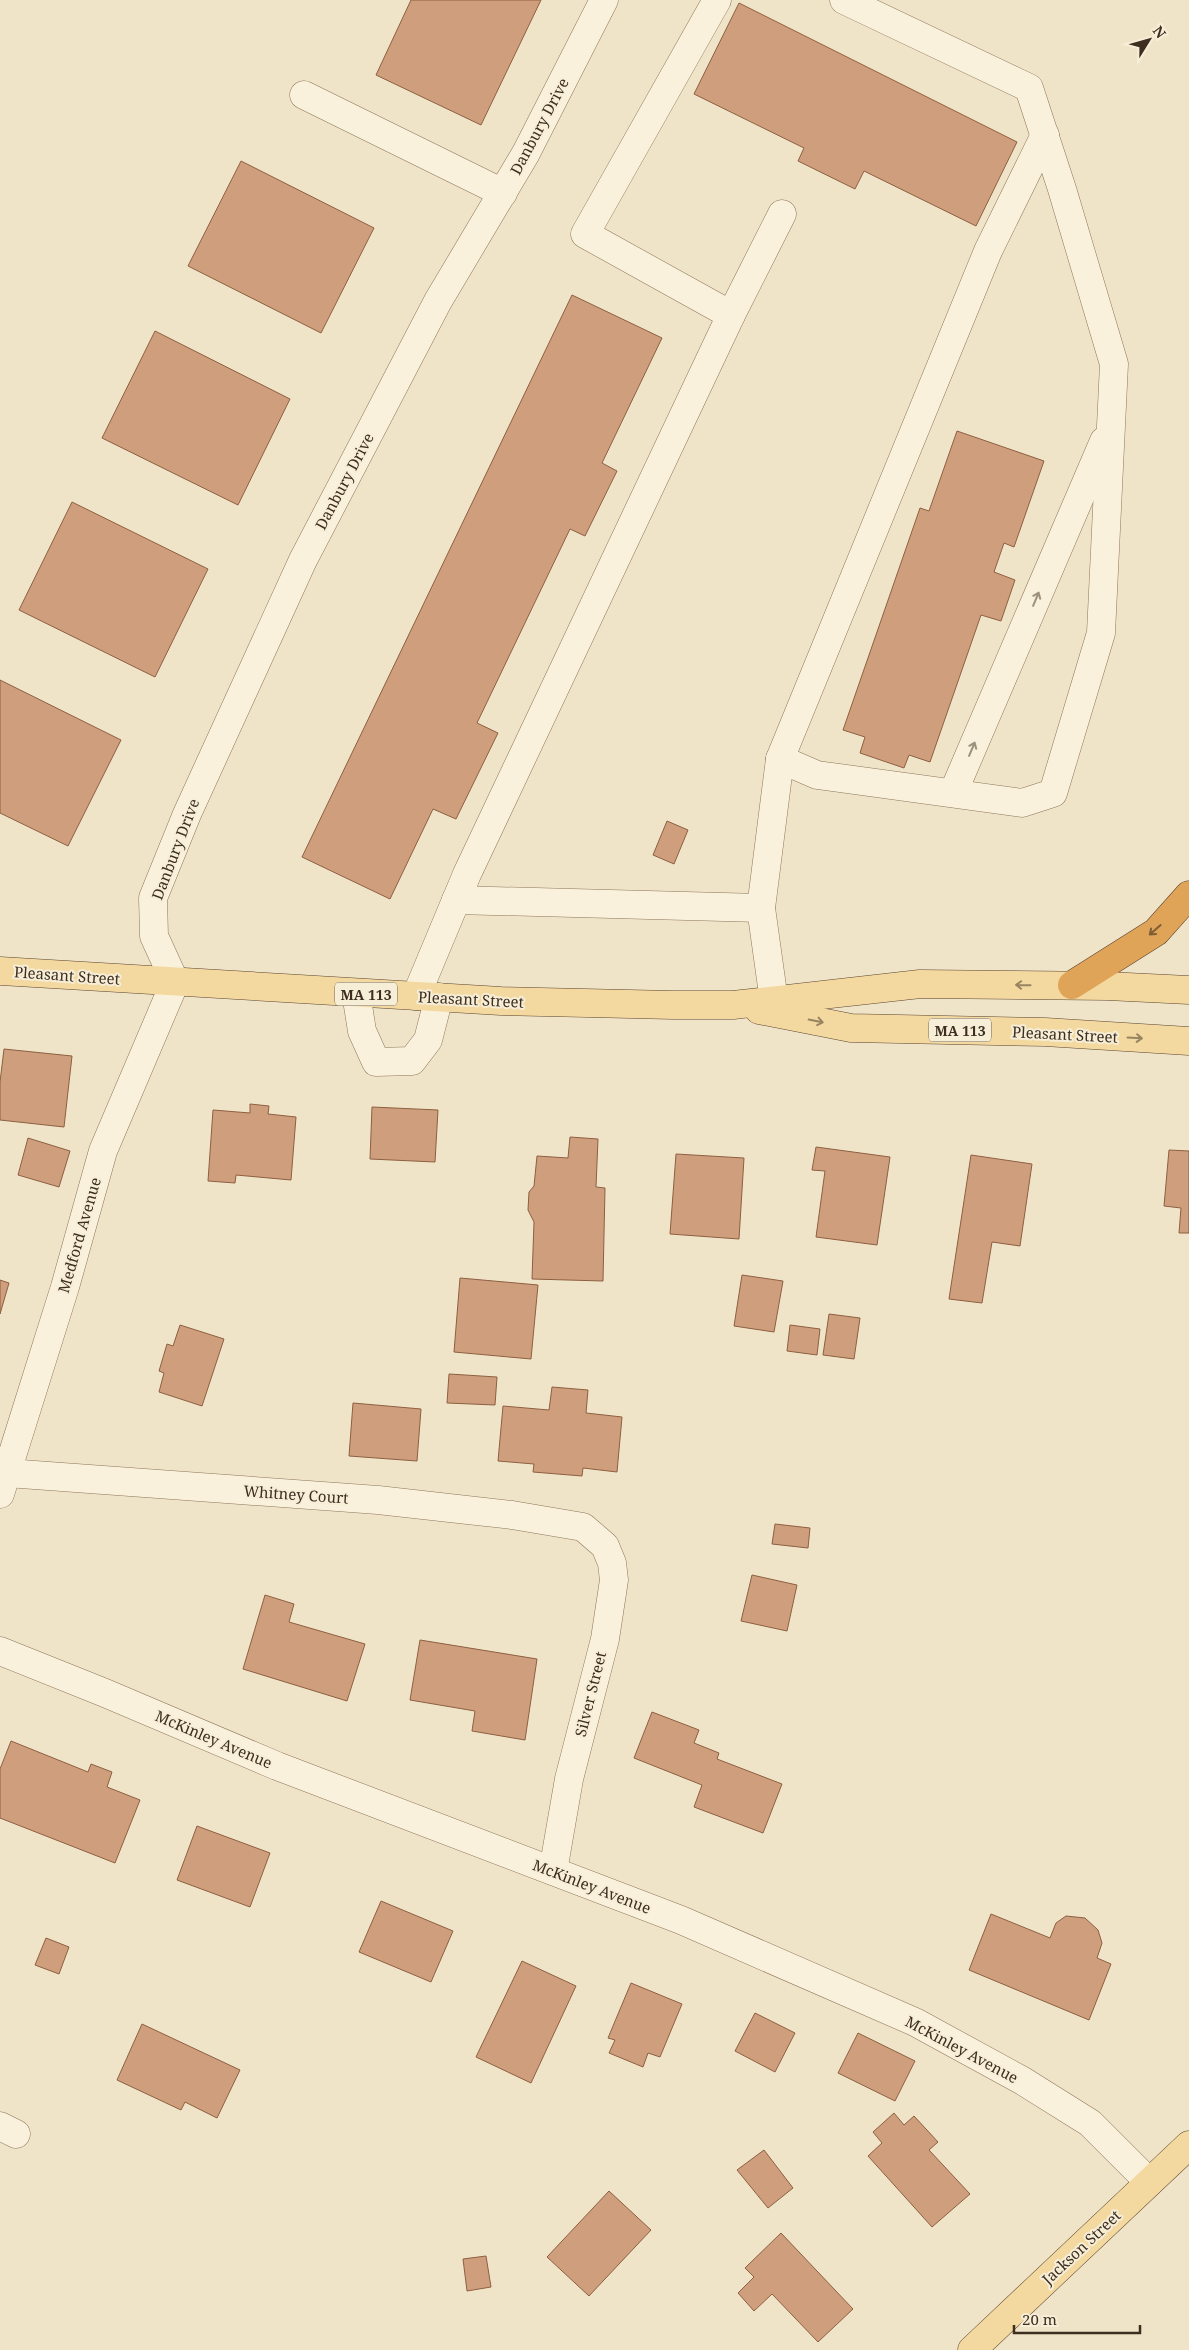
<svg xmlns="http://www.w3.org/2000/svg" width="1189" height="2350" font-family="'Noto Serif',serif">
	<rect width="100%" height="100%" fill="#f0e4c8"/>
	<!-- building -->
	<g fill="#cf9f7d" stroke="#8d5f41">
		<path d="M411 0H541L481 125 376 75Z"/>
		<path d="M739 3 1017 142 976 226 864 171 855 189 798 161 804 148 694 94Z"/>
		<path d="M241 161 374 228 321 333 188 266Z"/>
		<path d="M572 295 662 338 602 463 617 471 585 536 570 529 477 723 498 733 456 819 433 809 390 899 302 857Z"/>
		<path d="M155 331 290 399 238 505 102 438Z"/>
		<path d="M957 431 1044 461 1014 547 1004 543 994 572 1015 580 1001 621 981 615 930 762 909 755 904 768 860 753 865 737 843 730 920 508 929 511Z"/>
		<path d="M72 502 208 569 155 677 19 610Z"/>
		<path d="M0 680 121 740 68 846 0 813Z"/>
		<path d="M667 821 688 830 674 864 653 855Z"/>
		<path d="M4 1049 72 1056 64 1127 0 1120V1082Z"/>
		<path d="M250 1104 269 1106 268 1114 296 1117 291 1180 236 1175 235 1183 208 1181 213 1110 250 1113Z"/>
		<path d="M372 1107 438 1110 435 1162 370 1159Z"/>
		<path d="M570 1137 598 1139 596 1187 605 1188 603 1281 532 1279 534 1222 528 1210 529 1192 534 1186 537 1156 568 1158Z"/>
		<path d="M28 1138 70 1151 59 1187 18 1175Z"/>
		<path d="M816 1147 890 1157 877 1245 816 1237 825 1171 812 1170Z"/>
		<path d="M1169 1150 1189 1151V1233H1179L1181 1208 1164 1206Z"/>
		<path d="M676 1154 744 1158 739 1239 670 1234Z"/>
		<path d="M971 1155 1032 1164 1020 1246 992 1242 982 1303 949 1299Z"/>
		<path d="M742 1275 783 1281 774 1332 734 1326Z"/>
		<path d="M460 1278 538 1285 531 1359 454 1352Z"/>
		<path d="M0 1280 9 1283 0 1314Z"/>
		<path d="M829 1314 860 1318 854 1359 823 1355Z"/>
		<path d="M180 1325 224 1339 202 1406 159 1392 164 1373 159 1371 167 1344 173 1346Z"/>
		<path d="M790 1325 820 1329 817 1355 787 1351Z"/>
		<path d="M449 1374 497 1377 495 1405 447 1403Z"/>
		<path d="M552 1387 588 1390 586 1413 622 1417 617 1472 583 1468 582 1476 533 1472 534 1464 498 1461 503 1406 549 1410Z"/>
		<path d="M353 1403 421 1409 417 1461 349 1456Z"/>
		<path d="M775 1524 810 1528 808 1548 772 1544Z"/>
		<path d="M752 1575 797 1585 787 1631 741 1621Z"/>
		<path d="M265 1595 294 1604 289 1622 365 1644 347 1701 243 1669Z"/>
		<path d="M420 1640 537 1659 525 1740 472 1731 475 1711 410 1700Z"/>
		<path d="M652 1712 699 1730 694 1743 719 1753 717 1759 782 1784 763 1833 694 1807 702 1785 634 1758Z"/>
		<path d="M11 1741 88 1772 91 1764 112 1772 107 1787 140 1800 115 1863 0 1818V1769Z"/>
		<path d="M197 1826 270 1853 250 1907 177 1880Z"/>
		<path d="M381 1901 453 1931 431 1982 359 1952Z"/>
		<path d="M991 1914 1050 1938 1056 1923 1066 1916 1085 1918 1098 1930 1102 1943 1097 1958 1111 1964 1089 2020 969 1970Z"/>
		<path d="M46 1938 69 1947 59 1974 35 1965Z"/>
		<path d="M522 1961 576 1986 531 2083 476 2057Z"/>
		<path d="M631 1983 682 2004 660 2057 648 2053 643 2067 609 2053 615 2040 608 2038Z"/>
		<path d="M755 2013 795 2033 775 2072 735 2051Z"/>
		<path d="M142 2024 240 2070 217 2118 185 2102 181 2110 117 2080Z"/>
		<path d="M858 2033 915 2061 895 2101 838 2073Z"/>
		<path d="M894 2113 904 2125 914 2116 938 2142 929 2150 970 2194 932 2227 868 2156 882 2143 873 2132Z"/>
		<path d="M764 2150 793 2188 768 2208 737 2170Z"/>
		<path d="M609 2191 651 2230 589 2296 547 2257Z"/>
		<path d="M781 2233 853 2309 818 2342 772 2294 754 2311 738 2293 754 2277 745 2268Z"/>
		<path d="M486 2256 491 2287 467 2291 463 2259Z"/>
	</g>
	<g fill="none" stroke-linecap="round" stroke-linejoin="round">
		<!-- minor casing -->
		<g stroke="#8d765c" stroke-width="29">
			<g id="minor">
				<path d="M304 95 503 193"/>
				<path d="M731 315 782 214"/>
				<path d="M780 759 988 251 1045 135"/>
				<path d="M953 793 1104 441"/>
				<path d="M456 900 761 908 780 759 817 775 1022 803 1053 793 1101 633 1114 364 1062 189 1029 88 844 0"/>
				<path d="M761 908 774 1001"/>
				<path d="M356 993 362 1031 376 1062 412 1061 428 1040 439 997"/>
				<path d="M416 996 467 874 731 315 585 234 717 0"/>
				<path d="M7 1473 378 1500 512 1515 583 1527 605 1546 612 1563 614 1580 605 1639 569 1779 553 1871"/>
				<path d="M0 1494 65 1287 103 1151 175 982 154 936 153 898 187 814 303 560 438 301 526 153 604 0"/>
				<path d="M0 1651 105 1693 277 1766 681 1920 915 2022 1023 2081 1090 2123 1149 2182"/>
				<path d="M0 2126 16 2134"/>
			</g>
		</g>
		<!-- major casing -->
		<g stroke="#5b4430" stroke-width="29">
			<g id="major">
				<path d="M0 971 501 1001 673 1005H733L920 984 1107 986 1189 990"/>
				<path d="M759 1010 851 1028 1045 1032 1189 1041"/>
				<path d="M972 2350 1189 2145"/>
			</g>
		</g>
		<!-- highway casing -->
		<g stroke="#5b4430" stroke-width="29">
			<path id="highway" d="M1072 985 1156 932 1189 895"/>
		</g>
		<!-- minor -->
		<use href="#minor" stroke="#faf1dc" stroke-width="28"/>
		<!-- major -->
		<use href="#major" stroke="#f3d9a0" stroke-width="28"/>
		<!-- highway -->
		<use href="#highway" stroke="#e0a458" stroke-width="28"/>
	</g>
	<!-- one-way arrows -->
	<defs><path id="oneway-shaft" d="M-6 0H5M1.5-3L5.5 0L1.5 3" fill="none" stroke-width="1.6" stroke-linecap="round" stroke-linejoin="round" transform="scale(1.25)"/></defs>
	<g stroke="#9c907e">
		<use href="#oneway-shaft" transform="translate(1036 599) rotate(-67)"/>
		<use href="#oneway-shaft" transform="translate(972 749) rotate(-67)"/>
	</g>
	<use stroke="#7e5d36" href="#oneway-shaft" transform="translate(1155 930) rotate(139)"/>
	<g stroke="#988460">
		<use href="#oneway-shaft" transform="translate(1023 985) rotate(-179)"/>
		<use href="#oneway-shaft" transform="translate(816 1021) rotate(11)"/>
		<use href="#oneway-shaft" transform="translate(1135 1038) rotate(3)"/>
	</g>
	<g text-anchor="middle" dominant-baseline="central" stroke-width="4" stroke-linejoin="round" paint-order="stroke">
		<!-- shield labels -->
		<g fill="#f7eed8" stroke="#756857" stroke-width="1">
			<rect x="335" y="982.5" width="62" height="23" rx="4"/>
			<rect x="929" y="1018.5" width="62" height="23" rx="4"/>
		</g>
		<g font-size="14" font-weight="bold" fill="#3d2e20">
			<text x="366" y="994">MA 113</text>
			<text x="960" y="1030">MA 113</text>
		</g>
		<!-- street labels -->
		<g font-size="15" fill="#3d2e20" stroke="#f7eed8">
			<text transform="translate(539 126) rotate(-62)">Danbury Drive</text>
			<text transform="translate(344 481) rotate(-62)">Danbury Drive</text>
			<text transform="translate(175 849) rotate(-69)">Danbury Drive</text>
			<text transform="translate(67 975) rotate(4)">Pleasant Street</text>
			<text transform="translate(471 999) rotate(3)">Pleasant Street</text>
			<text transform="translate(1065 1034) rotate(3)">Pleasant Street</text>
			<text transform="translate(79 1235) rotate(-74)">Medford Avenue</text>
			<text transform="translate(296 1494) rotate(4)">Whitney Court</text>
			<text transform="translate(590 1694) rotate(-76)">Silver Street</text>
			<text transform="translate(214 1739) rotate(23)">McKinley Avenue</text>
			<text transform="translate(592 1886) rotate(21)">McKinley Avenue</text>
			<text transform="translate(962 2049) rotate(28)">McKinley Avenue</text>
			<text transform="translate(1081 2247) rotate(-43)">Jackson Street</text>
		</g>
	</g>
	<!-- north arrow -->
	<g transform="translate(1149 40) rotate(53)" stroke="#f7eed8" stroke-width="4" paint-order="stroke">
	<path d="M0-4L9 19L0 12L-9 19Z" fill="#3d2e20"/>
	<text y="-8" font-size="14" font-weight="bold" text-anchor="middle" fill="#3d2e20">N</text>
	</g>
	<!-- scale -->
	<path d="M1014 2325v8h126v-8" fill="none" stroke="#3d2e20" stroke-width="2.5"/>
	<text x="1022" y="2325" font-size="15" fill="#3d2e20" stroke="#f7eed8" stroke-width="4" paint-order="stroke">20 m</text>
</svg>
